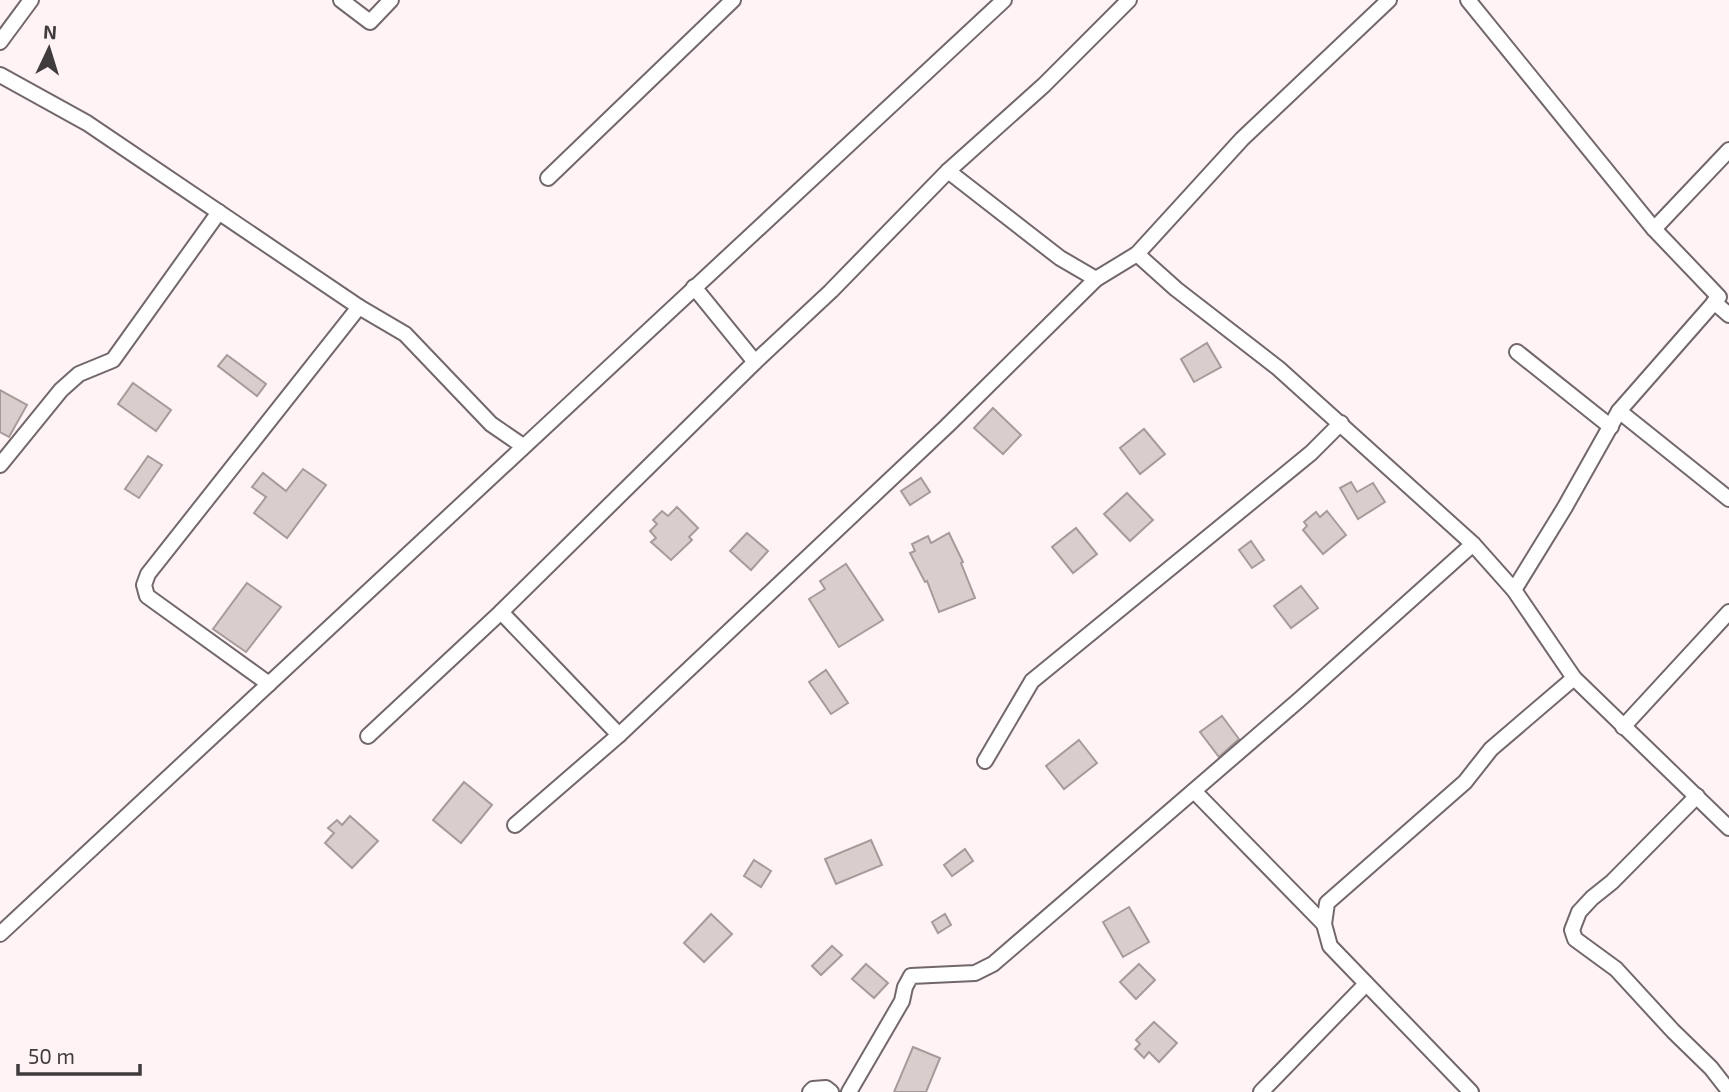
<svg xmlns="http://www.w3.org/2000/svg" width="1729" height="1092" font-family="'Exo 2',sans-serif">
	<rect width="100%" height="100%" fill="#fff3f5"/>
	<!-- building -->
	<g fill="#dacecd" stroke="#a69b9a" stroke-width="2">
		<path d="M1207 343 1221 367 1194 382 1181 359Z"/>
		<path d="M227 355 266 384 257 396 218 366Z"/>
		<path d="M133 383 171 410 156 431 118 404Z"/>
		<path d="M0 390 27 405 9 437 0 432Z"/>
		<path d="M993 408 1021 435 1003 454 974 428Z"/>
		<path d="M1144 429 1165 454 1140 474 1120 448Z"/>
		<path d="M148 456 162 465 139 498 125 489Z"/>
		<path d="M303 469 326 485 287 538 254 513 266 497 252 487 263 473 286 491Z"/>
		<path d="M921 478 930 492 910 505 901 491Z"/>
		<path d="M1351 482 1357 492 1373 483 1385 502 1358 519 1340 488Z"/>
		<path d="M1127 493 1153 520 1130 541 1104 514Z"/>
		<path d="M677 507 698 528 689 537 692 540 671 560 651 542 656 538 650 531 657 524 653 520 662 511 668 516Z"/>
		<path d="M1327 511 1346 535 1323 554 1303 530 1307 526 1304 522 1316 512 1320 517Z"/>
		<path d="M1076 528 1097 554 1073 573 1052 547Z"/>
		<path d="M747 533 768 551 751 570 730 551Z"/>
		<path d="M949 533 963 562 961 563 975 598 939 612 927 581 925 582 910 553 915 551 912 544 928 536 931 543Z"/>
		<path d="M1251 541 1264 560 1252 568 1239 550Z"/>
		<path d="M846 564 883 620 839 647 809 599 825 589 820 581Z"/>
		<path d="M247 583 281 607 246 652 213 629Z"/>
		<path d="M1301 586 1318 608 1291 628 1274 606Z"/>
		<path d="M826 670 848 703 831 714 809 682Z"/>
		<path d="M1222 716 1239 739 1219 757 1200 732Z"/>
		<path d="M1079 740 1097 763 1064 789 1046 766Z"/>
		<path d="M464 782 492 805 461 843 433 820Z"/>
		<path d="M350 816 378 841 352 868 325 843 334 833 328 828 337 820 342 825Z"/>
		<path d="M871 840 882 865 836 884 825 859Z"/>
		<path d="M965 849 973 861 952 876 944 865Z"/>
		<path d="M754 860 771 871 761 887 744 876Z"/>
		<path d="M1129 907 1149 942 1123 957 1103 922Z"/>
		<path d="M711 914 732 934 704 962 684 943Z"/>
		<path d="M945 914 951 925 938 933 932 922Z"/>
		<path d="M832 946 842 955 821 975 812 966Z"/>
		<path d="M866 964 888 983 874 998 852 979Z"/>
		<path d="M1139 964 1155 980 1136 999 1120 982Z"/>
		<path d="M1154 1022 1177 1043 1159 1062 1149 1052 1144 1058 1135 1049 1140 1044 1136 1040Z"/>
		<path d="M913 1047 940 1058 926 1092H894Z"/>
	</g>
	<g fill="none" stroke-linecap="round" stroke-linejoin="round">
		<!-- street casing -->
		<g stroke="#72676a" stroke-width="18">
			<g id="street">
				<path d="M341 0 370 22 391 0"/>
				<path d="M1468 0 1654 229 1719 297 1619 411 1565 507 1514 590"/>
				<path d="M0 42 31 0"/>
				<path d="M0 75 87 123 359 307 405 334 491 424 523 446"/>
				<path d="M948 171 1060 258 1096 279"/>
				<path d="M548 178 733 0"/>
				<path d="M1654 229 1729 150"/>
				<path d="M1137 254 1176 289 1278 368 1473 544 1514 590 1574 678 1729 828"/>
				<path d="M694 287 755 362"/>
				<path d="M1714 302 1729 315"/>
				<path d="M1517 352 1611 427"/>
				<path d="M1619 411 1729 499"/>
				<path d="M0 465 61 390 79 374 113 360 219 212"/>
				<path d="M501 612 619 735"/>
				<path d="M269 684 147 596 144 585 148 574 359 307"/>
				<path d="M1623 727 1729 612"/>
				<path d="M368 736 501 612 755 362 831 291 948 171 1044 85 1129 0"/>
				<path d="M985 761 1032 681 1311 453 1341 423"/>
				<path d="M1194 791 1324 924"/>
				<path d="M1697 796 1612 882 1592 898 1579 912 1572 930 1575 939 1616 969 1673 1031 1711 1068 1729 1091"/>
				<path d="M515 825 619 735 947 426 1096 279 1137 254 1242 139 1389 0"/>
				<path d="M0 934 1004 0"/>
				<path d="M810 1092 813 1089 826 1088 831 1092"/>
				<path d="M849 1092 902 1001 905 987 911 976 975 973 993 964 1299 700 1473 544"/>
				<path d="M1261 1092 1366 984"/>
				<path d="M1471 1092 1330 946 1324 924 1327 903 1465 782 1491 749 1574 678"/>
			</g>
		</g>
		<!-- street -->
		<use href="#street" stroke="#fff" stroke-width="14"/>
	</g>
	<!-- north arrow -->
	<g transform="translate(49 49) rotate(4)" stroke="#fff3f5" stroke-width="5" paint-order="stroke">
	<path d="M0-5L12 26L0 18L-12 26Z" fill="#403b3c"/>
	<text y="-10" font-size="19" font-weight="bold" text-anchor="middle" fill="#403b3c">N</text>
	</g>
	<!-- scale -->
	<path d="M18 1064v10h122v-10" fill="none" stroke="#403b3c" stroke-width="3.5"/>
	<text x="28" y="1064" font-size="21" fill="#403b3c" stroke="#fff3f5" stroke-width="5" paint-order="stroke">50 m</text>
</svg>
